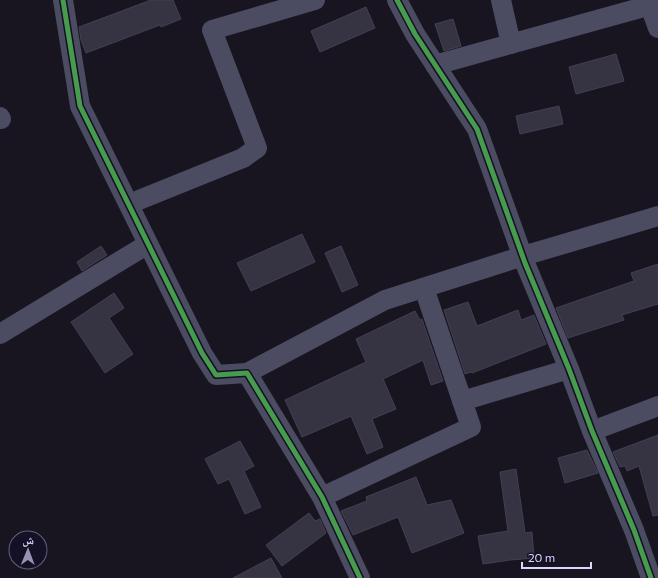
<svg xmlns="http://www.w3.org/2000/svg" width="658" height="578" font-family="Commissioner,'Noto Naskh Arabic',sans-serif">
	<rect width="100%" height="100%" fill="#181521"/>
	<!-- building -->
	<g fill="#363343" stroke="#444054">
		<path d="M151 0H173L181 19 161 27 160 25 86 53 81 40 79 27Z"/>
		<path d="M366 7 375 28 320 52 311 31Z"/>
		<path d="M453 19 461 46 444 51 435 24Z"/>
		<path d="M616 54 624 81 576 94 569 67Z"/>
		<path d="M559 106 563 124 520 134 516 116Z"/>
		<path d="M302 234 315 262 251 291 237 263Z"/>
		<path d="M101 246 107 255 82 271 77 262Z"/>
		<path d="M341 246 358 285 342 292 325 253Z"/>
		<path d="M658 264V304L622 315 624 320 568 338 556 308 634 281 631 273Z"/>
		<path d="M114 293 124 308 109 318 133 354 105 373 71 322Z"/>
		<path d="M468 302 477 326 518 310 521 320 534 315 546 344 472 373 471 372 465 374 444 310Z"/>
		<path d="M415 311 420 320 422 319 443 381 431 385 423 360 383 379 396 409 372 419 383 447 367 454 351 416 302 437 285 400 366 362 356 339Z"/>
		<path d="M658 435V515L653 516 639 466 627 471 625 466 620 467 613 452Z"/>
		<path d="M240 441 254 466 244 471 261 507 245 514 229 479 218 484 205 459Z"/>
		<path d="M587 450 598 473 565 483 558 458Z"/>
		<path d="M516 469 525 533 532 532 534 558 510 560 483 564 478 536 508 531 500 472Z"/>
		<path d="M416 477 427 505 451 500 464 533 412 553 398 517 353 535 341 511 367 501 366 497Z"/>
		<path d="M309 513 315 521 320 519 326 533 282 566 266 545Z"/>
		<path d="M271 558 282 578H233Z"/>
	</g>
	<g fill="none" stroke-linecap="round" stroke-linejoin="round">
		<!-- street -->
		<g stroke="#4b4b61" stroke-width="20">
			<path d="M63 0 80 106 202 353 216 375 247 373 322 497 360 578"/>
			<path d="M397 0 415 34 477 129 525 263 569 369 592 431 634 530 651 578"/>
			<path d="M501 0 511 44"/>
			<path d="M650 6 658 28"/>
			<path d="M435 65 658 3"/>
			<path d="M0 117 1 119"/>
			<path d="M129 204 243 158 257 148 212 30 315 0"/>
			<path d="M0 334 148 244"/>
			<path d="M247 373 385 300 523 256 658 216"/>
			<path d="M462 401 569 369"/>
			<path d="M592 431 658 406"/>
			<path d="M322 497 471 427 424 288"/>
		</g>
		<!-- cycleway casing -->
		<g stroke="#141026" stroke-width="8">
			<g id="cycleway">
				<path d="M63 0 80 106 202 353 216 375 247 373 322 497 360 578"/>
				<path d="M397 0 415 34 477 129 525 263 569 369 592 431 634 530 651 578"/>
			</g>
		</g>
		<!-- cycleway -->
		<use href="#cycleway" stroke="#469c4c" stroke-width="5"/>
	</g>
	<!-- north arrow -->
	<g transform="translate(28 550) rotate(1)"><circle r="19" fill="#141026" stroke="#635f7c"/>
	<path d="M0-3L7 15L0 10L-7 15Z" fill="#9692b1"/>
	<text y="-6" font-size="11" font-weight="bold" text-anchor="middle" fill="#dad6fe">ش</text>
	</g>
	<!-- scale -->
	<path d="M522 562v6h69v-6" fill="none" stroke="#dad6fe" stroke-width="2"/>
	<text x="528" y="562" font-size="12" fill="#dad6fe" stroke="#141026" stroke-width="3" paint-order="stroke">20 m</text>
</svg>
